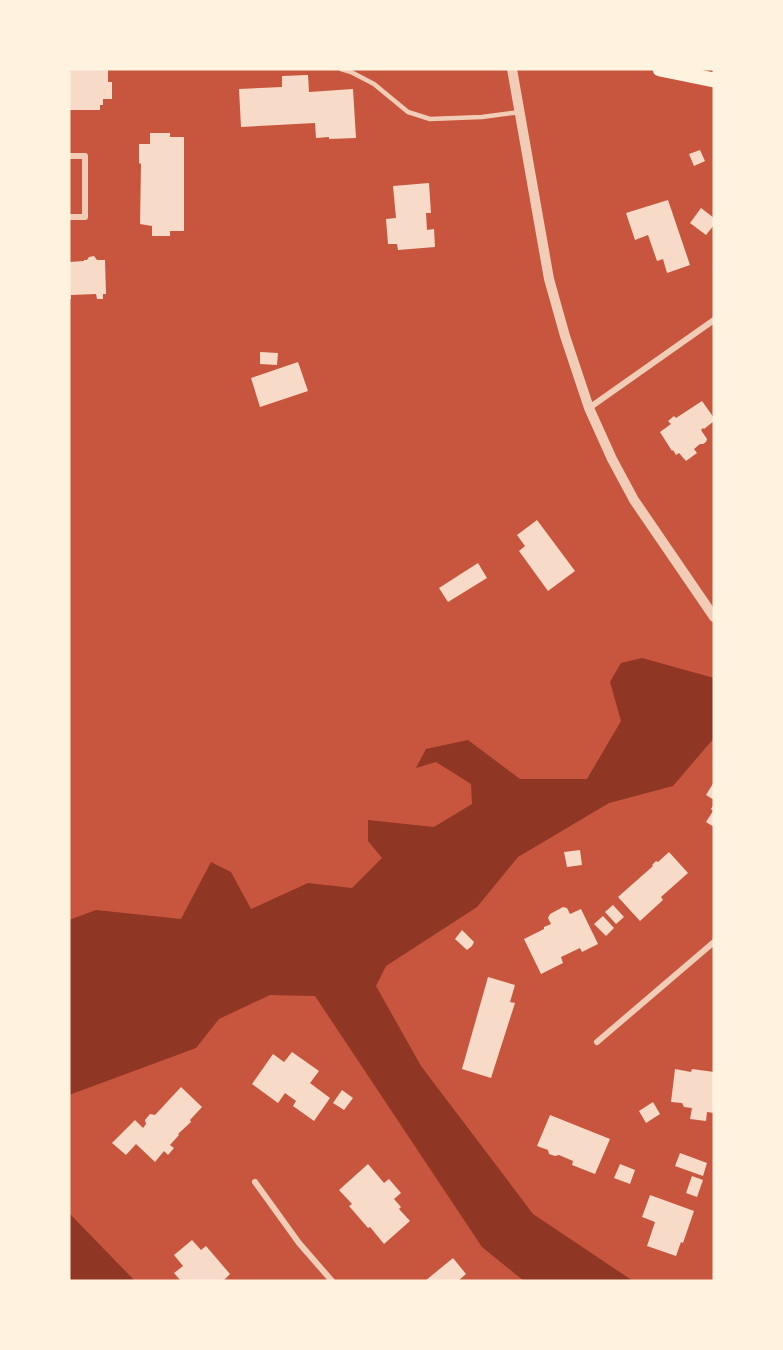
<svg xmlns="http://www.w3.org/2000/svg" width="783" height="1350" font-family="'Public Sans',sans-serif">
	<rect width="100%" height="100%" fill="#c8553d"/>
	<!-- water -->
	<g fill="#8f3625">
		<path d="M642 658 714 678V738L673 786 609 803 518 857 477 907 386 966 376 986 421 1066 533 1214 633 1281H524L482 1247 315 996 270 995 219 1019 196 1048 69 1095V920L96 910 181 919 211 862 231 872 251 909 308 883 352 888 382 858 368 841V820L434 827 472 804 471 784 436 762 416 768 426 749 468 740 520 779H587L621 721 610 682 621 663Z"/>
		<path d="M69 1213 135 1281H69Z"/>
	</g>
	<!-- building -->
	<g fill="#f7dbc8">
		<path d="M69 69H108V82H112V99H103V105H100V110H69Z"/>
		<path d="M308 75 309 92 353 89 356 138 329 139V137L316 138 315 123 241 127 239 89 282 87V76Z"/>
		<path d="M150 133H170V137H184V231H170V236H152V226L140 224 141 164 139 163V144H150Z"/>
		<path d="M700 150 705 161 694 166 689 154Z"/>
		<path d="M429 183 431 213H426L427 230 434 229 435 247 398 250 397 244H388L386 219 396 218 393 186Z"/>
		<path d="M668 200 690 265 667 273 663 259 657 261 648 235 635 240 626 213Z"/>
		<path d="M701 208 714 218V225L706 235 690 223Z"/>
		<path d="M94 256 97 260H105L106 294H103V299H97L96 294 71 295V299H69V262L84 261V260H87L89 257Z"/>
		<path d="M260 352 278 353 277 365 260 364Z"/>
		<path d="M298 362 308 391 260 407 251 378Z"/>
		<path d="M702 401 714 418V421L704 429 703 428 701 430 707 439 706 442 703 444H700L694 449 697 453 686 461 679 453 676 455 673 450 672 451 660 432 671 424 668 421 674 416 676 418Z"/>
		<path d="M537 520 575 571 548 591 519 551 525 546 517 535Z"/>
		<path d="M478 563 487 578 448 602 439 588Z"/>
		<path d="M714 782V800L706 795Z"/>
		<path d="M714 804V827L706 822 713 811 711 809Z"/>
		<path d="M580 850 582 865 567 867 564 852Z"/>
		<path d="M669 852 688 873 661 897 663 900 640 921 618 897 653 866 652 865 656 861 658 862Z"/>
		<path d="M613 905 624 917 616 924 605 912Z"/>
		<path d="M563 907 567 908 570 914 581 909 598 944 582 952 580 948 561 957 563 963 541 974 524 939 544 929V927L551 924 548 918 550 914Z"/>
		<path d="M603 916 614 928 606 936 594 924Z"/>
		<path d="M462 930 474 942 472 946 467 950 455 939Z"/>
		<path d="M488 977 515 985 510 1002 515 1003 491 1078 462 1069Z"/>
		<path d="M292 1052 319 1071 310 1083 330 1098 314 1121 293 1106 296 1101 285 1093 278 1103 252 1084 273 1054 284 1062Z"/>
		<path d="M675 1069 691 1072 692 1069 714 1072V1113L707 1112 706 1121 690 1119 692 1108 684 1107 682 1103 671 1102Z"/>
		<path d="M181 1087 202 1107 190 1120 191 1122 178 1134 179 1135 170 1145 174 1148 168 1155 164 1151 155 1162 136 1144 126 1155 112 1143 135 1120 143 1128 146 1124 145 1120 150 1114 155 1115Z"/>
		<path d="M342 1090 353 1098 344 1110 333 1103Z"/>
		<path d="M653 1102 660 1114 646 1123 639 1111Z"/>
		<path d="M550 1115 610 1139 595 1174 572 1165 573 1161 559 1155 555 1156 549 1154 548 1150 537 1146Z"/>
		<path d="M680 1153 707 1163 703 1176 675 1166Z"/>
		<path d="M368 1164 384 1183 389 1179 401 1193 394 1199 401 1207 399 1209 410 1221 384 1244 370 1227 368 1228 349 1206 352 1204 339 1190Z"/>
		<path d="M620 1164 635 1170 630 1184 614 1178Z"/>
		<path d="M692 1176 703 1180 697 1197 686 1193Z"/>
		<path d="M650 1195 694 1211 683 1243 681 1242 676 1256 647 1246 655 1222 642 1217Z"/>
		<path d="M192 1240 201 1250 206 1246 230 1274 223 1281H181L174 1273 183 1266 174 1255Z"/>
		<path d="M453 1258 466 1274 458 1281H425Z"/>
	</g>
	<g fill="none" stroke-linecap="round" stroke-linejoin="round">
		<!-- service -->
		<path stroke="#f1ccb7" stroke-width="4.5" d="M341 69 351 72 374 84 408 112 430 119 482 117 520 112"/>
		<!-- minor -->
		<g stroke="#f1ccb7" stroke-width="6">
			<path d="M69 156H85V217H69"/>
			<path d="M589 408 714 320"/>
			<path d="M597 1042 714 942"/>
			<path d="M255 1182 299 1243 332 1281"/>
		</g>
		<!-- tertiary -->
		<path stroke="#f1ccb7" stroke-width="10" d="M512 69 549 279 565 336 589 408 612 459 634 500 714 617"/>
		<!-- primary -->
		<path stroke="#fff3e0" stroke-width="15" d="M660 69 714 80"/>
	</g>
	<!-- border -->
	<rect width="783" height="1350" fill="none" stroke="#fff3e0" stroke-width="141"/>
</svg>
